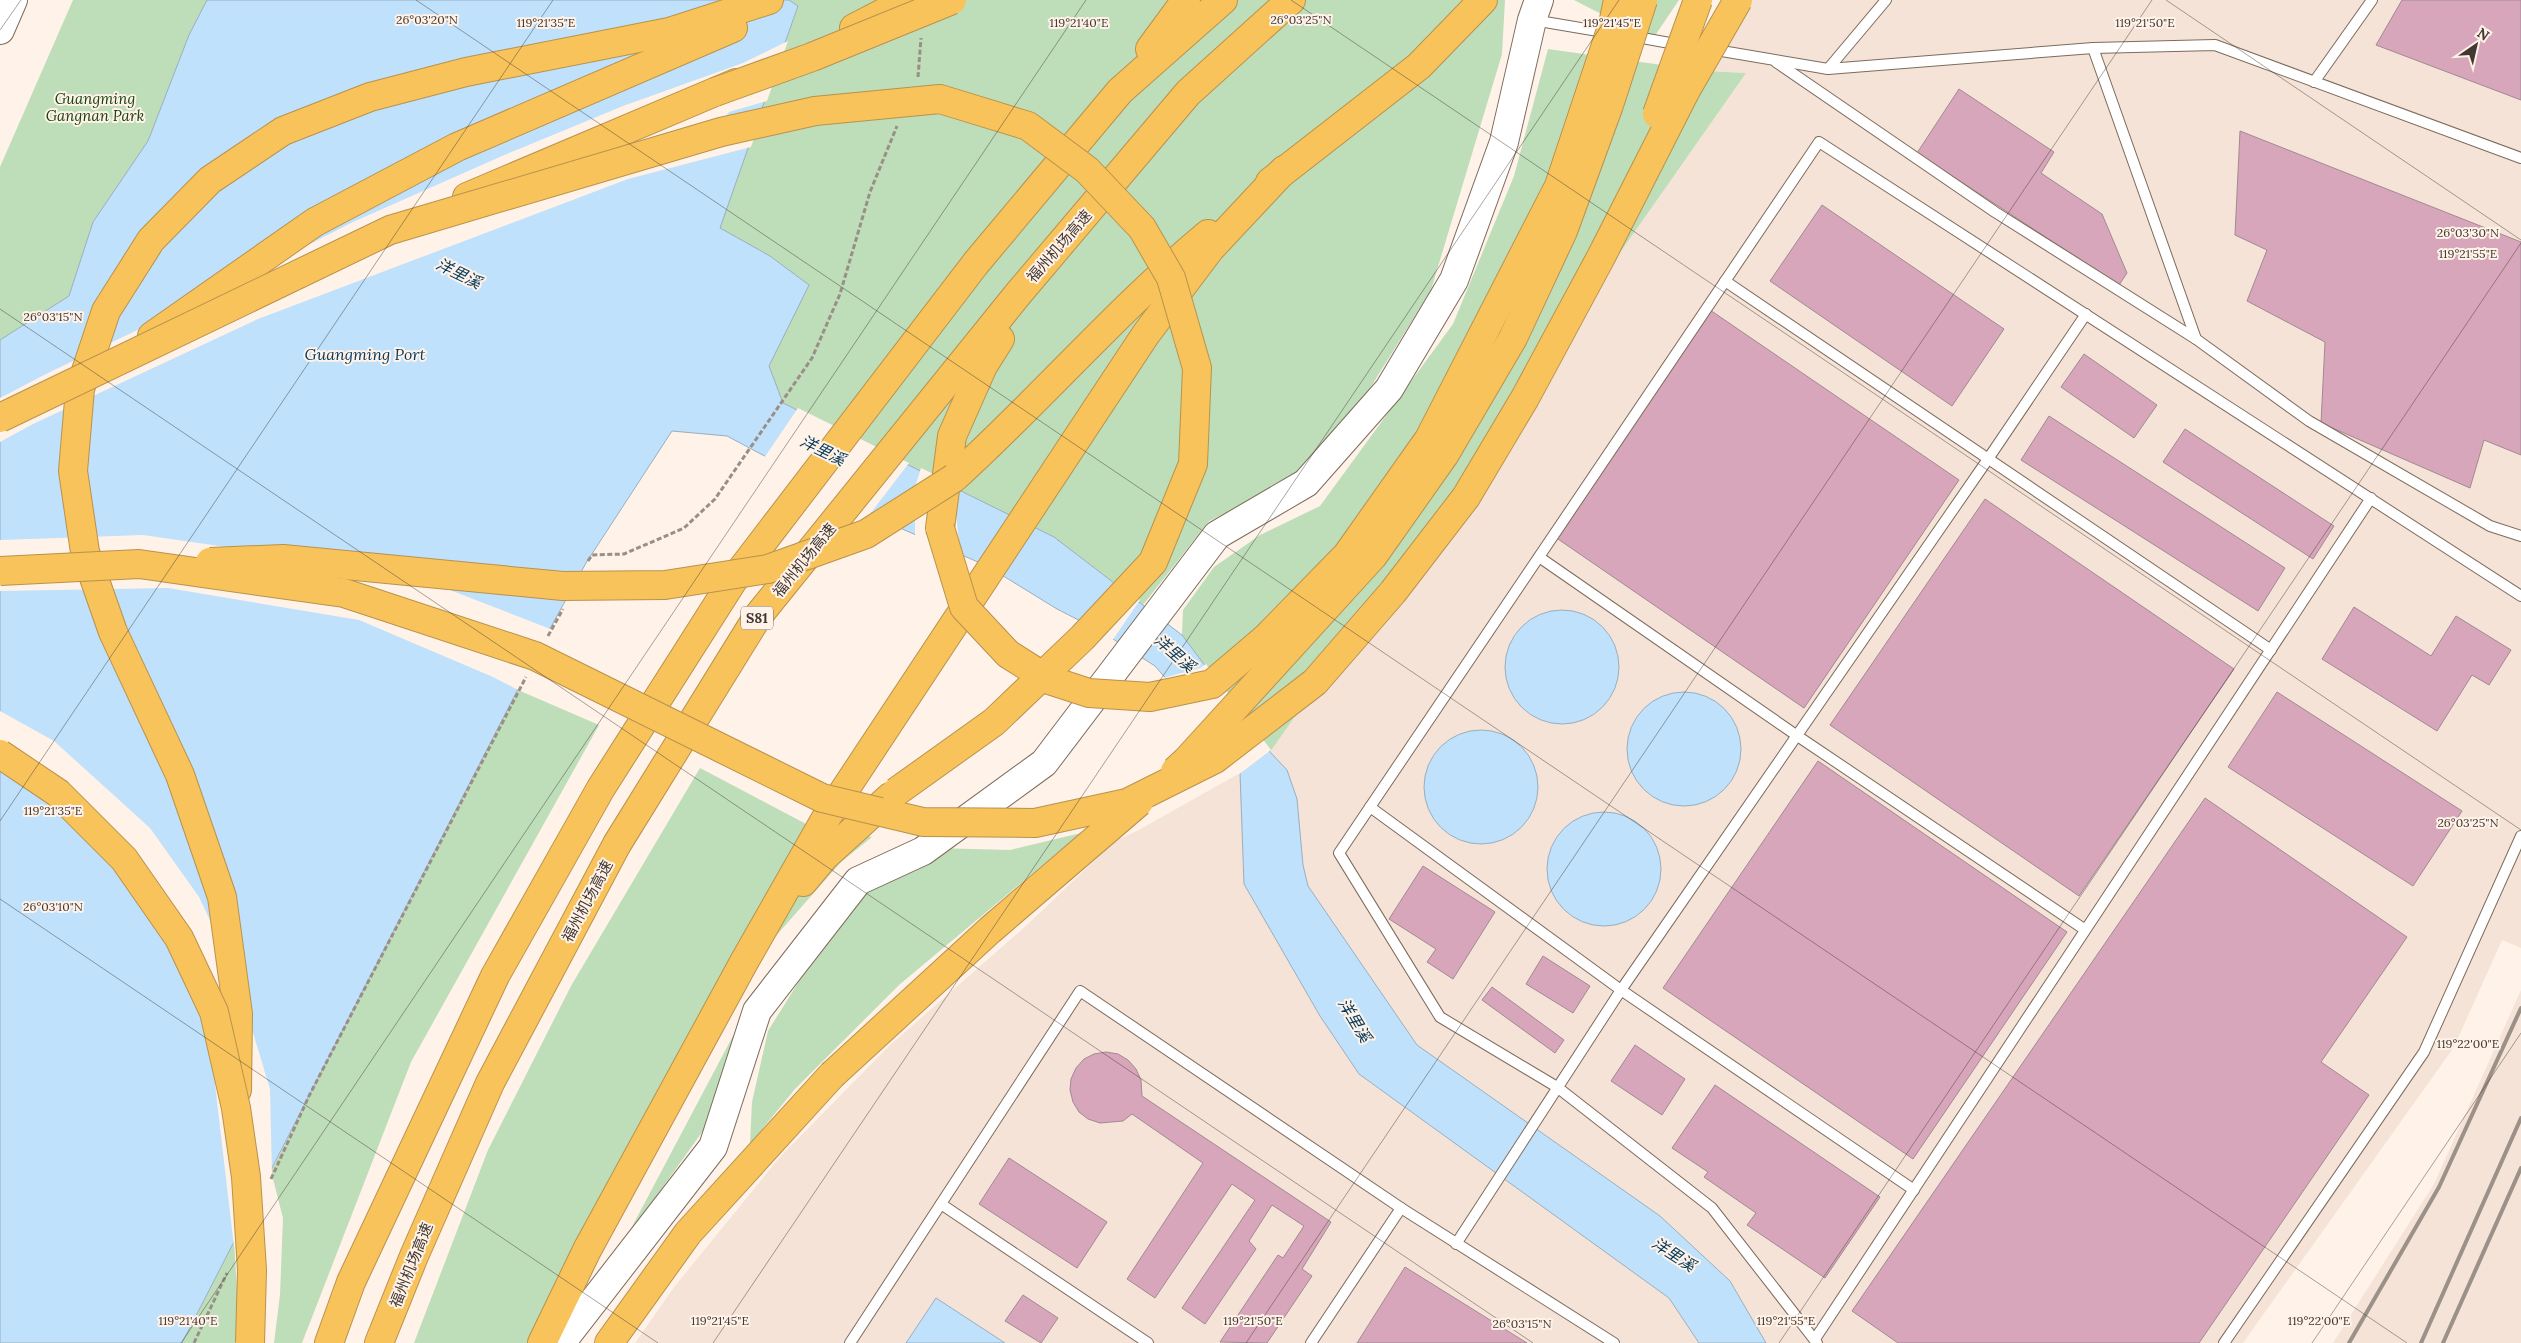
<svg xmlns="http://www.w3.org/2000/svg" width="2521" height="1343" font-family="Lora,'Noto Sans SC',serif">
	<rect width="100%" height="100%" fill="#fff2e8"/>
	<!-- built -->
	<g fill="#f4e3d6">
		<path d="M1747 0H2521V948L2502 940 2454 1047 2243 1343H1766L1730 1281 1660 1216 1417 1045 1308 886 1270 752 1746 73 1705 71Z"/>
		<path d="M1240 773 1244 884 1669 1298 1699 1343H635L675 1286 780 1157 889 1046 1027 925 1115 841 1137 831Z"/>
		<path d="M2521 990V1343H2333L2434 1184Z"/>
	</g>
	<!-- green -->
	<g fill="#beddb9">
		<path d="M73 0H207L189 35 148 141 93 222 69 296 0 340V167Z"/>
		<path d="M789 0H1505L1502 54 1431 290 1344 430 1286 484 1209 521 1143 605 1054 537 783 403 769 366 809 285 770 256 719 228 798 7Z"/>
		<path d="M1574 0H1679L1652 40Z"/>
		<path d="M1548 49 1705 71 1746 73 1270 752 1182 635 1183 610 1214 567 1260 535 1320 506 1453 324 1514 176Z"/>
		<path d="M518 690 599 725 411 1062 302 1343H274L280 1295 283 1218 271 1171Z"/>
		<path d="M700 768 808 825 872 837 841 862 716 1004 531 1343H414L488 1150 571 986Z"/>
		<path d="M1081 833 899 985 795 1089 750 1144 752 1102 768 1031 811 962 871 885 934 848 1010 850Z"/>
		<path d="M734 1034 715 1114 625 1240Z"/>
		<path d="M234 1242 239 1323 236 1343H182Z"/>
	</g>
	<!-- water -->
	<g fill="#bfe1fb" stroke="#99aebf">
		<path d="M207 0H789L798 6 720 228 770 256 809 285 769 366 783 403 1054 537 1182 635 1270 752 1287 770 1297 799 1303 865 1308 886 1417 1045 1660 1216 1730 1281 1766 1343H1699L1669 1298 1359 1074 1320 1016 1244 884 1240 773 1235 758 1155 666 1102 632 1057 609 987 566 900 528 727 436 672 431 586 563 535 656 182 1343H0V340L69 296 93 222 148 141 189 35Z"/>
		<circle cx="1562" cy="667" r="57"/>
		<circle cx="1684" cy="749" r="57"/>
		<circle cx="1481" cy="787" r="57"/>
		<circle cx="1604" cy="869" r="57"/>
		<path d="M936 1298 1005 1343H906Z"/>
	</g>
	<!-- pier -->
	<g fill="#fff2e8">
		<path d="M788 41 767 101 729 112 723 120 763 112 751 147 628 179 258 319 33 424 0 442V398L46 374 204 298 353 222 502 156 623 106 743 63Z"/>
		<path d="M798 408 909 463 870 514 764 458Z"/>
		<path d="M921 468 960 487 955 507 961 557 915 537V487Z"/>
		<path d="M143 535 406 573 553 630 520 691 493 677 359 620 168 588 0 591V540Z"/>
		<path d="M1122 585 1140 600 1112 641 1101 634Z"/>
		<path d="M1206 664 1271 750 1238 775 1233 759 1163 678 1200 668Z"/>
		<path d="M0 711 54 741 150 828 199 897 235 973 270 1089 272 1175 234 1247 209 1033 170 929 93 832 0 759Z"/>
	</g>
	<!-- building -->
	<g fill="#d7a6ba" stroke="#a28993">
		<path d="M2402 0H2521V100L2376 45Z"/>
		<path d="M1959 89 2054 152 2041 173 2102 214 2127 273 2119 285 1917 153Z"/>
		<path d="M2240 131 2521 242V455L2484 440 2470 488 2321 423 2325 342 2247 301 2267 250 2235 235Z"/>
		<path d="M1822 205 2004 329 1952 406 1770 281Z"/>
		<path d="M1710 310 1959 480 1804 708 1555 537Z"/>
		<path d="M2084 354 2157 405 2134 438 2061 387Z"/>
		<path d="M2049 416 2285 568 2258 611 2021 460Z"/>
		<path d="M2185 429 2334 526 2313 559 2163 462Z"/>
		<path d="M1985 499 2234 669 2079 896 1830 725Z"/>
		<path d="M2354 607 2431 656 2456 616 2511 650 2489 685 2472 675 2437 731 2322 659Z"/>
		<path d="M2277 692 2462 811 2413 886 2228 767Z"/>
		<path d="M1818 761 2067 932 1913 1159 1663 988Z"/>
		<path d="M2205 798 2407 937 2321 1062 2369 1095 2199 1343H1898L1852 1311Z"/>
		<path d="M1423 866 1495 912 1453 979 1427 962 1436 949 1389 919Z"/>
		<path d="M1543 956 1590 986 1573 1013 1526 984Z"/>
		<path d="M1492 987 1564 1040 1555 1053 1482 1000Z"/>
		<path d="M1635 1045 1685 1079 1662 1115 1611 1081Z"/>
		<path d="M1106 1052 1118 1054 1128 1060 1136 1069 1141 1080 1142 1096 1331 1222 1302 1269 1312 1276 1267 1343 1220 1342 1278 1255 1283 1258 1304 1226 1272 1205 1249 1241 1256 1249 1205 1324 1182 1308 1255 1200 1232 1184 1155 1298 1127 1279 1203 1163 1132 1114 1123 1121 1100 1123 1088 1119 1079 1112 1073 1102 1070 1090 1071 1079 1076 1068 1084 1059 1094 1054Z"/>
		<path d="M1715 1085 1880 1197 1825 1278 1747 1225 1756 1213 1704 1177 1708 1172 1672 1148Z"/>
		<path d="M1009 1158 1107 1222 1077 1268 979 1204Z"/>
		<path d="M1405 1267 1527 1343H1357Z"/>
		<path d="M1023 1295 1058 1318 1041 1343 1005 1321Z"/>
	</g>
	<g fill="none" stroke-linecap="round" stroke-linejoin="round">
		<!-- lane casing -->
		<g stroke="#7e6b5c" stroke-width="12">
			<g id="lane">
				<path d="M1533 20 1610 33"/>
				<path d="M1631 36 1681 45"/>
				<path d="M2093 48 2196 339 2309 421 2490 526 2521 536"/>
				<path d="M1710 49 1828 69 2093 48 2215 45 2521 158"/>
				<path d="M1776 62 1995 212 2196 339"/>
				<path d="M1828 69 1886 0"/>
				<path d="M2314 82 2372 0"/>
				<path d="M1725 281 2271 650"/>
				<path d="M1539 557 1796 735 2084 929"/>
				<path d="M1370 807 1621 990 1914 1190"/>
				<path d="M941 1204 1148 1343"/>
				<path d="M1456 1244 1621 990 1988 459 2086 314"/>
				<path d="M1815 1339 2371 498"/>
				<path d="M850 1343 1080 991 1401 1208 1614 1343"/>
				<path d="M1311 1343 1401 1208"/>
				<path d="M1817 1343 1712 1208 1557 1087 1440 1017 1339 853 1819 142 2521 596"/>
				<path d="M2224 1343 2424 1052 2521 836"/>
			</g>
		</g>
		<!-- secondary casing -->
		<g stroke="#7e6b5c" stroke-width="30">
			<g id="secondary">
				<path d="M0 30 13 0"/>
				<path d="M561 1343 713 1147 757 1011 858 881 923 851 1044 763 1217 535 1306 483 1389 389 1454 280 1504 142 1532 20 1539 0"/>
			</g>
		</g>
		<!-- highway casing -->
		<g stroke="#b8924d" stroke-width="30">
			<g id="highway">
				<path d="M854 28 908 0"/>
				<path d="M1150 49 1186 0"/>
				<path d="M1270 182 1419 66 1483 0"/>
				<path d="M467 197 736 83"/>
				<path d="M152 336 315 222 457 147 733 28"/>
				<path d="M954 478C1041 399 1118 309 1208 234"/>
				<path d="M940 528 952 436 983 366 1000 339"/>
				<path d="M803 882 824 857 890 797"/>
				<path d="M237 1090 238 1014 222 897 180 775 113 632 85 552 73 471 80 389 106 311 151 240 210 180 283 131 370 97 466 72 669 32 769 0"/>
				<path d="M329 1343 351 1282 495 976 601 788 732 582 976 263 1120 91 1223 0"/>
				<path d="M379 1343 414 1256 490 1083 617 844 758 616 1018 294 1188 93 1291 0"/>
				<path d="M542 1343 587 1250 744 962 826 818 1146 334 1210 249 1284 170"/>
				<path d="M609 1343 688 1233 832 1075"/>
			</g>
		</g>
		<!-- path -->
		<g stroke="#9a8f87" stroke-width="3" stroke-dasharray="5 2.5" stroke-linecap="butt">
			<path d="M918 77 921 38"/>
			<path d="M588 561 592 555 624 554 684 528 715 499 812 358 840 294 870 192 897 126"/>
			<path d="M548 636 563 609"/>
			<path d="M271 1179 309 1096 526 677"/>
			<path d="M194 1343 227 1273"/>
		</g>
		<!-- lane -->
		<use href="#lane" stroke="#fff" stroke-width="10"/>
		<!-- secondary -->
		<use href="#secondary" stroke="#fff" stroke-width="28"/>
		<!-- highway -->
		<use href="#highway" stroke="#f8c35b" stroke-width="28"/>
		<!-- rail -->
		<g stroke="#9c9189" stroke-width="4">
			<path d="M2349 1343 2439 1187 2521 1008"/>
			<path d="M2421 1343 2521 1118"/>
			<path d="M2443 1343 2521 1168"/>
		</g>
		<!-- highway-bridge casing -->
		<g stroke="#b8924d" stroke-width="30" stroke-linecap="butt">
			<g id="highway-bridge">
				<path d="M715 92 812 57 952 0"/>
				<path d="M1657 114 1698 0"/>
				<path d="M0 418 390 230 721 132 815 111 940 99 1028 126 1087 170 1142 228 1171 278 1197 368 1193 464 1153 562 1082 638 994 722 896 792"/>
				<path d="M940 528 964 607 1008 654 1049 680 1089 693 1150 697 1212 684 1266 638 1347 555 1429 439 1559 186 1613 24 1618 0"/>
				<path d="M210 562 283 559 563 586 665 585 768 569 866 534 954 478"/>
				<path d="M0 571 139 564 344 593 535 656 822 798 923 822 1035 823 1127 803 1215 759 1315 682 1393 592 1466 497 1525 398 1601 257 1686 90 1738 0"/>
				<path d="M0 754 58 793 124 859 179 938 214 1012 236 1108 246 1177 252 1270 250 1343"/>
				<path d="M1175 771 1187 760 1373 556 1445 454 1513 338 1563 231 1609 105 1643 0"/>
				<path d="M832 1075 990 930 1139 802"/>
			</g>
		</g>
		<!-- highway-bridge -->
		<use href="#highway-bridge" stroke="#f8c35b" stroke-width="28"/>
	</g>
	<!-- ticks -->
	<path fill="none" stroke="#413832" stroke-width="1" stroke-opacity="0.45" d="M416 0 2407 1343M1291 0 2521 830M2166 0 2521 240M0 30 21 0M0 309 1533 1343M0 821 553 0M0 899 658 1343M181 1343 1086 0M713 1343 1619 0M1246 1343 2152 0M1779 1343 2521 243M2312 1343 2521 1033"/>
	<g text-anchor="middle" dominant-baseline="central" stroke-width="4" stroke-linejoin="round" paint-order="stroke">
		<!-- shield labels -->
		<rect fill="#fff2e8" stroke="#7a7069" stroke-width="1" x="741" y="606.5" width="32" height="23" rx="4"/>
		<g font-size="14" font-weight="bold" fill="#413832">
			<text x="757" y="618">S81</text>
		</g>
		<!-- park labels -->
		<g font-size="15" font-style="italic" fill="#16420d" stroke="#fff2e8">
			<text x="95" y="98">Guangming<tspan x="95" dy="17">Gangnan Park</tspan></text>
		</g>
		<!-- street labels -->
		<g font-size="15" fill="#413832" stroke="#fff2e8">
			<text transform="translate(1059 246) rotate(-49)">福州机场高速</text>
			<text transform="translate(804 560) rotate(-51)">福州机场高速</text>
			<text transform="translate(587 901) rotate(-62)">福州机场高速</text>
			<text transform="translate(411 1265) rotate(-68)">福州机场高速</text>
		</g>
		<!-- water labels -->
		<g font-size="16" font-style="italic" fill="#073a5a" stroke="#fff2e8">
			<text transform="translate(459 273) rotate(26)">洋里溪</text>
			<text x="365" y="354">Guangming Port</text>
			<text transform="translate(823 450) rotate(26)">洋里溪</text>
			<text transform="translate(1175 653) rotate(41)">洋里溪</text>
			<text transform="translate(1355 1020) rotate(59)">洋里溪</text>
			<text transform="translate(1674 1254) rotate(33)">洋里溪</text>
		</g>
	</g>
	<g font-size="12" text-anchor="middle" fill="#413832" stroke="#fff2e8" stroke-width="4" stroke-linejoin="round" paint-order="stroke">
		<text x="427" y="24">26°03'20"N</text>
		<text x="1301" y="24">26°03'25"N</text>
		<text x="546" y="27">119°21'35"E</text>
		<text x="1079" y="27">119°21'40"E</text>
		<text x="1612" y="27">119°21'45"E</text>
		<text x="2145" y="27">119°21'50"E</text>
		<text x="2468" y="237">26°03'30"N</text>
		<text x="2468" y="258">119°21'55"E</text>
		<text x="53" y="321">26°03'15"N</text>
		<text x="53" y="815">119°21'35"E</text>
		<text x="2468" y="827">26°03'25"N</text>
		<text x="53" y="911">26°03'10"N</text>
		<text x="2468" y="1048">119°22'00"E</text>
		<text x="188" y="1325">119°21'40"E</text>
		<text x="720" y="1325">119°21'45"E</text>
		<text x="1253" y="1325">119°21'50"E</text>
		<text x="1786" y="1325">119°21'55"E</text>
		<text x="2319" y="1325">119°22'00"E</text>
		<text x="1522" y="1328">26°03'15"N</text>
	</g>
	<!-- north arrow -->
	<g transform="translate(2476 45) rotate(34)" stroke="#fff2e8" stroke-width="4" paint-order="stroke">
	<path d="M0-4L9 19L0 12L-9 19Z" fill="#413832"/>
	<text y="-8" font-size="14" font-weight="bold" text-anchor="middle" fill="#413832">N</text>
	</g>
</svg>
